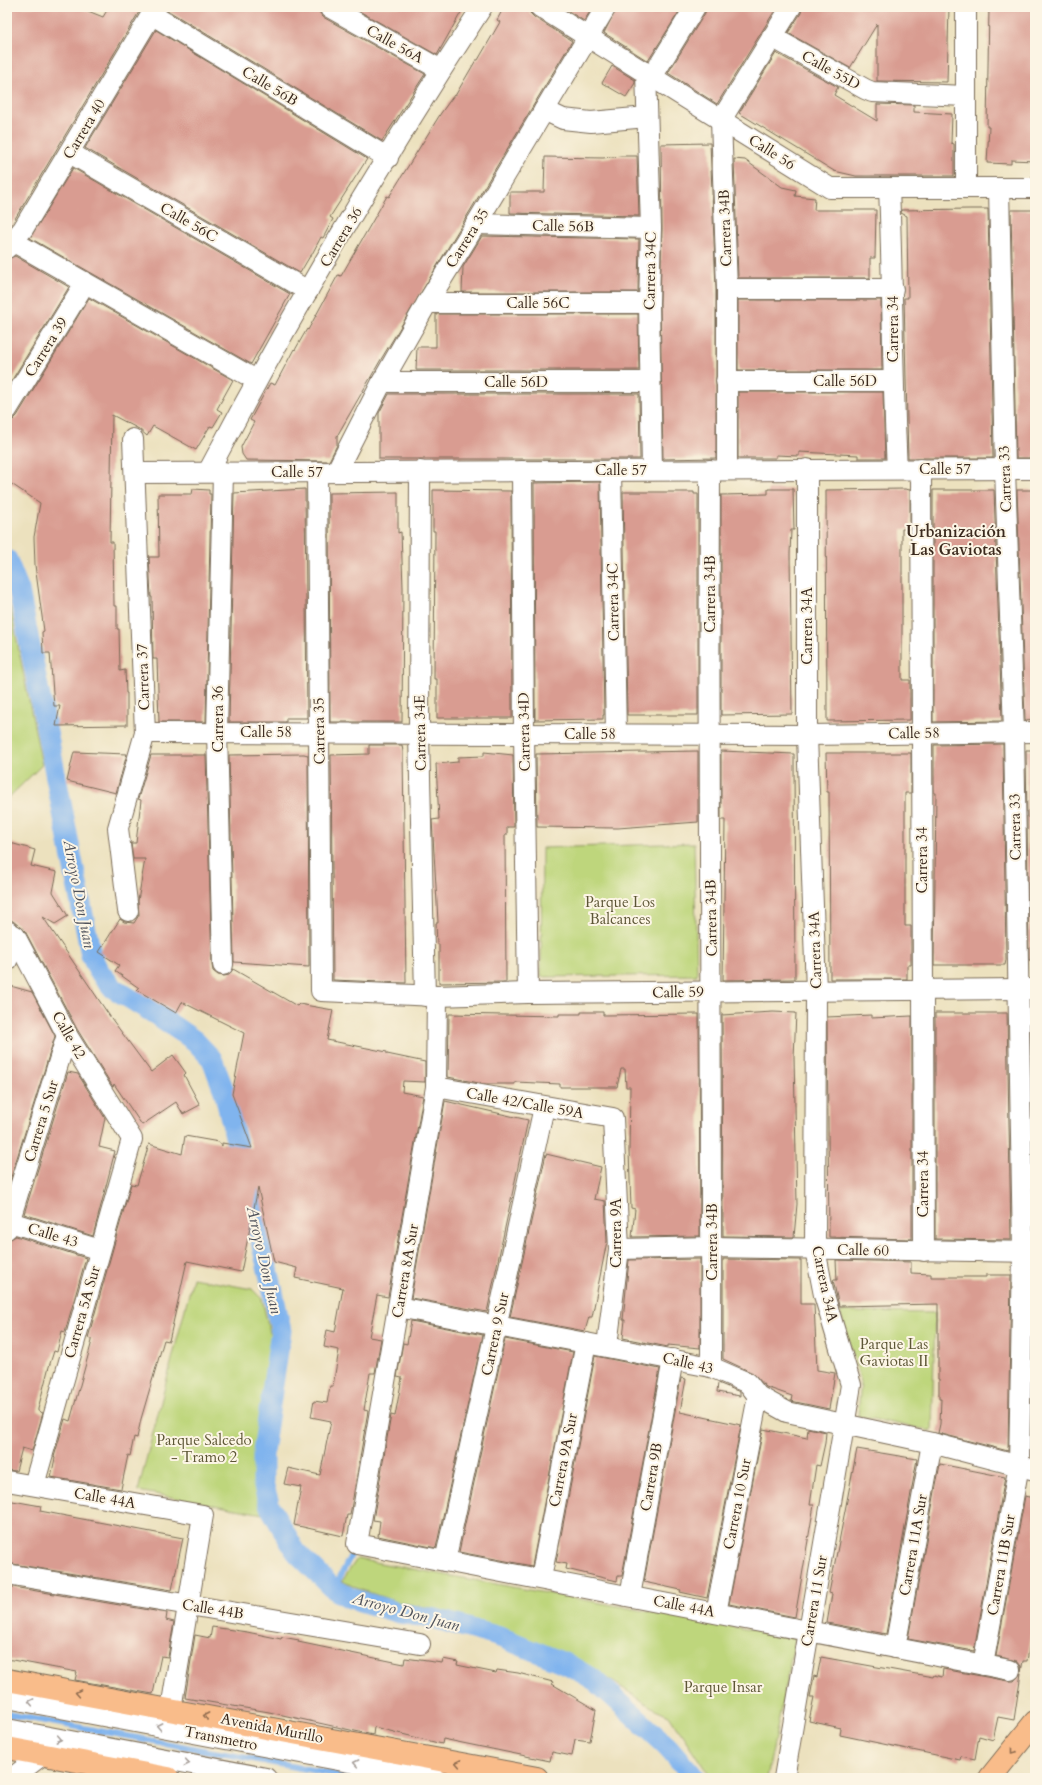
<svg xmlns="http://www.w3.org/2000/svg" width="1042" height="1785" font-family="Cardo,serif">
	<rect width="100%" height="100%" fill="#fcf5e5"/>
	<filter id="ink" filterUnits="userSpaceOnUse"><feTurbulence type="fractalNoise" baseFrequency=".025" numOctaves="2"/><feDisplacementMap in="SourceGraphic" scale="8" xChannelSelector="R" yChannelSelector="G"/><feConvolveMatrix kernelMatrix="1 2 1 2 8 2 1 2 1" color-interpolation-filters="sRGB"/></filter>
	<filter id="wash" filterUnits="userSpaceOnUse"><feTurbulence type="fractalNoise" baseFrequency=".012" numOctaves="4" result="noise"/><feDisplacementMap in="SourceGraphic" scale="16" xChannelSelector="R" yChannelSelector="G"/><feGaussianBlur stdDeviation="0.9" result="paint"/><feColorMatrix in="noise" values="0 0 0 0 0 0 0 0 0 0 0 0 0 0 0 0 0 1.4 0 .05"/><feComposite in="paint" operator="in"/></filter>
	<g filter="url(#wash)">
		<rect width="100%" height="100%" fill="#ece1be"/>
		<!-- green -->
		<g fill="#bed67b" stroke="#7c804c">
			<path d="M7 602 11 611 42 765 7 799Z"/>
			<path d="M694 843 697 975 541 977 542 848Z"/>
			<path d="M193 1278 252 1289 262 1299 271 1337 257 1457 258 1486 263 1514 138 1491Z"/>
			<path d="M840 1312 935 1313 932 1431 858 1416 861 1382Z"/>
			<path d="M357 1559 795 1638 767 1778H711L669 1715 653 1708 600 1673 566 1655 502 1628 430 1608 397 1602 356 1588 342 1581Z"/>
		</g>
		<g fill="none" stroke-linecap="round" stroke-linejoin="round">
			<!-- stream -->
			<g stroke="#80b4ee" stroke-width="6">
				<path d="M334 1589 356 1545"/>
				<path d="M7 1714 355 1778"/>
			</g>
			<!-- canal -->
			<path stroke="#80b4ee" stroke-width="21" d="M7 560 19 590 91 955 98 970 113 988 163 1019 195 1041 212 1059 224 1091 271 1282 281 1331 263 1452V1483L270 1507 296 1552 334 1589 350 1598 399 1613 436 1619 500 1637 569 1665 596 1681 667 1746 695 1778"/>
		</g>
		<g id="blocks">
			<!-- building -->
			<g fill="#d99c91">
				<path d="M7 7H78L103 17 109 7H142L10 227H7Z"/>
				<path d="M167 7H318L319 12 323 17 425 74 382 141 167 10Z"/>
				<path d="M352 7H464L437 55Z"/>
				<path d="M504 7H529L530 13 534 17 572 41 380 361 337 436V445L329 461 246 460 242 454 241 447 254 422 250 420 270 383 275 385 294 349 295 350 307 329 308 330 338 275 341 276 387 196 389 197 441 113 454 95 455 96 476 60H478L500 22 497 20Z"/>
				<path d="M562 7H593L584 21Z"/>
				<path d="M617 7H682L648 61 604 33Z"/>
				<path d="M706 7H777L717 104 668 73 705 13Z"/>
				<path d="M802 7H949L947 82 877 81V24L850 68 788 33 801 13Z"/>
				<path d="M989 7H1035V161L1011 160V164L987 163 989 127H987Z"/>
				<path d="M156 30 367 159 330 217 333 219 323 238 321 237 311 256H310L300 273 85 148Z"/>
				<path d="M776 53 838 87 834 95 877 121V104L914 105V112L952 114 951 143 954 144V176H856L834 171 739 113Z"/>
				<path d="M612 66 635 80V83L626 97 602 83Z"/>
				<path d="M710 143 716 289V458L663 459 660 303 662 228 661 144Z"/>
				<path d="M621 156H637L639 216 510 213V192H544L545 157 603 158Z"/>
				<path d="M734 159 745 160 782 187 796 190 795 196 815 198 814 210H876L875 258H870V278H738Z"/>
				<path d="M73 168 290 294 251 364 30 238Z"/>
				<path d="M970 209H988L993 458H908L904 298H908L907 216 901 213V210Z"/>
				<path d="M1011 210H1035V458H1016Z"/>
				<path d="M482 236 639 239 638 292H462L463 267Z"/>
				<path d="M15 256 69 287 7 388V259Z"/>
				<path d="M89 298 233 380 217 409 222 412 213 427 210 426 196 450 153 426 147 436 139 429 112 415 110 542H113L114 606H117V629H119L120 671 125 670 126 693H127V725L56 726 60 706H54L50 653H43L42 632 44 631 35 565 34 537 40 503 7 481V421L13 420 17 416Z"/>
				<path d="M738 300H881L882 370H738Z"/>
				<path d="M436 314H638L639 370H416L417 347H436Z"/>
				<path d="M738 392H883L885 458H858V455L799 452V456L776 455V458H738Z"/>
				<path d="M389 394H639L640 459H379V413Z"/>
				<path d="M600 482 604 715H603V719L535 720 534 483Z"/>
				<path d="M193 489 209 490V494H211L206 722H159L157 659H153L152 597H151L149 557H159L158 494H192Z"/>
				<path d="M305 489 307 718H286V722H229L234 493Z"/>
				<path d="M768 489H793L794 530H791L790 554 792 714 721 715V495L768 494Z"/>
				<path d="M905 489 910 490V529H902V680H910V720L827 721 826 490Z"/>
				<path d="M433 490 511 491 512 718H437V679H434L435 531H433Z"/>
				<path d="M933 490H994L1002 721 933 722Z"/>
				<path d="M1017 490H1035V719L1025 720Z"/>
				<path d="M398 492V533L401 532 403 588 402 722H330L329 493Z"/>
				<path d="M623 492H694V494H698V715H627Z"/>
				<path d="M1003 744 1006 960 1005 965H934L936 793H934V745Z"/>
				<path d="M369 745H402L403 752 406 983 333 980 331 755 369 754Z"/>
				<path d="M1026 750H1035V960H1029Z"/>
				<path d="M698 751V822L618 828 537 827 536 754Z"/>
				<path d="M721 751 794 754 795 979 723 980 725 820H721Z"/>
				<path d="M74 752 127 754 116 793 67 781Z"/>
				<path d="M484 752 513 755 514 827H507V835H505L506 982 439 983V944H437L436 923H438L437 903 432 820 439 819 436 764 458 762V757L484 756Z"/>
				<path d="M826 753H911V793H905V926H911V965H907V979H830L829 792H827Z"/>
				<path d="M304 754 308 755 309 967 234 962 229 755Z"/>
				<path d="M151 755H206L212 965 213 971 218 975 224 976 229 975 233 969 297 1006 299 1004 333 1010 327 1040 387 1052V1054L425 1062V1082L403 1081 402 1092 423 1096 388 1297 377 1295 369 1337 381 1339 375 1373H370L364 1410 368 1411 350 1515H347L343 1536 294 1525 301 1487 284 1484 288 1468 320 1475 331 1421 311 1417 314 1401 327 1403 330 1386H333L339 1350 324 1347 327 1330 335 1332 343 1288 295 1278 297 1268 274 1262 258 1188 241 1272 187 1261 169 1341 164 1340 141 1419 137 1438 134 1437 130 1456 128 1455 121 1489 51 1477 55 1458 54 1457 65 1419 70 1421 85 1367 92 1341V1339L88 1338 131 1184 137 1185 149 1144 182 1154 185 1136 219 1142 222 1146V1143L252 1148 232 1094 244 1033 182 1002 176 1013 137 990 139 988 115 971 119 965 99 952 120 919 124 922 134 923 139 915 138 901 145 859H133L131 843H136L141 800 138 799Z"/>
				<path d="M7 842 35 850 31 866 57 872 53 892 68 916 55 924 43 917 111 1018 151 1072 173 1055 186 1073 184 1075 200 1105 183 1114 176 1102 142 1125 114 1084 113 1087 77 1029 25 931 13 921 7 920Z"/>
				<path d="M7 985 32 992 55 1036 7 1190Z"/>
				<path d="M581 1012H603V1015L699 1014 700 1236 632 1237 635 1209 631 1208 629 1151 630 1087H626L625 1069H621L617 1087H560V1084L515 1082V1084H484L448 1077 449 1014 559 1016V1014H581Z"/>
				<path d="M773 1012 796 1013 794 1057 797 1204 794 1237 723 1236 722 1015Z"/>
				<path d="M935 1013H1007L1011 1240 935 1239Z"/>
				<path d="M1030 1013H1035V1240H1034Z"/>
				<path d="M871 1015V1018L912 1016V1239L829 1237 827 1017Z"/>
				<path d="M68 1072 78 1074 105 1118 99 1147 115 1151 93 1236 24 1214Z"/>
				<path d="M445 1101 528 1120 487 1312 411 1298Z"/>
				<path d="M546 1154 601 1167 594 1199 605 1201 607 1241 592 1317H589L585 1331 510 1317Z"/>
				<path d="M16 1236 86 1258 65 1332 62 1331 57 1352 54 1351 48 1370 38 1409V1411L43 1413 32 1451 22 1448 16 1471 7 1470V1240Z"/>
				<path d="M700 1259V1348L668 1345V1347L623 1338 625 1320H623L629 1260Z"/>
				<path d="M723 1259 801 1260V1304H814L817 1370 835 1373 829 1409 791 1401 792 1396 766 1387 753 1373 723 1359Z"/>
				<path d="M836 1260 911 1262V1273L931 1274V1277H986V1275H1011L1008 1451 938 1433 940 1424 941 1399H939V1379H938V1304L839 1306 833 1280H837Z"/>
				<path d="M1034 1276H1035V1458L1031 1457Z"/>
				<path d="M411 1321 483 1335 436 1548 378 1536 380 1521 373 1520 391 1415 395 1416 402 1378 397 1377 403 1343 407 1344Z"/>
				<path d="M505 1339 573 1352 532 1566 459 1552Z"/>
				<path d="M595 1356 660 1369 622 1576H618L617 1581 566 1569 567 1564 556 1562Z"/>
				<path d="M681 1378 686 1379 680 1412 741 1425 707 1598 680 1592 681 1590 644 1582Z"/>
				<path d="M718 1383 740 1392V1396L717 1392Z"/>
				<path d="M808 1428 826 1432 825 1443 820 1466 816 1465 810 1505H814L795 1617 729 1604 763 1429 807 1438Z"/>
				<path d="M857 1449 917 1459 886 1634 827 1623 832 1594 829 1593Z"/>
				<path d="M940 1464 1005 1477 974 1651 908 1639Z"/>
				<path d="M1025 1496 1035 1498V1631H1032L1027 1661H1023L1021 1672V1666L1017 1661 996 1656Z"/>
				<path d="M7 1500 41 1506 40 1511 183 1538 172 1590 7 1563Z"/>
				<path d="M7 1586 167 1613 166 1620 174 1622 168 1657 161 1656 153 1694 75 1680 77 1672 7 1659Z"/>
				<path d="M212 1627 247 1632 281 1639 282 1637 299 1640 298 1642 404 1664 405 1658 442 1663 443 1659 458 1662 457 1665 496 1673 497 1670 518 1673 553 1682 552 1684 596 1710 590 1741 575 1739 572 1756 552 1752 550 1761 443 1739 442 1744 374 1727 373 1735 269 1712 185 1698 195 1635 210 1638Z"/>
				<path d="M821 1657 933 1677 934 1675 942 1677 943 1669 1008 1681H1014L1021 1673 1014 1720 998 1717 993 1740 979 1736 975 1759 961 1756 960 1760 840 1735 841 1728 809 1721 814 1697H810L814 1676 817 1677Z"/>
			</g>
		</g>
	</g>
	<g filter="url(#ink)">
		<use href="#blocks" fill-opacity="0" stroke="#796a56" stroke-width="1"/>
		<g fill="none" stroke-linecap="round" stroke-linejoin="round">
			<!-- minor casing -->
			<g stroke="#796a56" stroke-width="22">
				<g id="minor">
					<path d="M329 7 441 70"/>
					<path d="M540 7 830 188H1035"/>
					<path d="M966 7V188"/>
					<path d="M151 14 388 158"/>
					<path d="M772 37 865 89 872 92 966 96"/>
					<path d="M646 72 651 228 649 303 652 470"/>
					<path d="M652 77 695 7"/>
					<path d="M544 110 563 119 591 122 647 117"/>
					<path d="M70 153 308 291"/>
					<path d="M889 188C893 282 892 375 897 469"/>
					<path d="M476 224 651 228"/>
					<path d="M7 238 256 380"/>
					<path d="M7 248 23 229 156 7"/>
					<path d="M727 289H893"/>
					<path d="M427 303H649"/>
					<path d="M726 381H893"/>
					<path d="M382 382H650"/>
					<path d="M7 410 85 283"/>
					<path d="M921 469 924 1251"/>
					<path d="M611 470 616 734"/>
					<path d="M710 470C708 769 712 1068 711 1367"/>
					<path d="M727 470V289L721 120 791 7"/>
					<path d="M420 471 419 734 425 996"/>
					<path d="M522 471 524 733 528 993"/>
					<path d="M208 472C291 314 384 157 482 7"/>
					<path d="M317 472 321 991 437 996 528 993 1035 989"/>
					<path d="M336 472 382 382 427 303 476 224 606 7"/>
					<path d="M135 473 1035 469"/>
					<path d="M145 733 807 735 1035 732"/>
					<path d="M128 911 118 828 145 733 133 439"/>
					<path d="M7 931 15 936 67 1035 132 1139 34 1485"/>
					<path d="M7 961 15 936"/>
					<path d="M223 965 217 732 223 472"/>
					<path d="M437 996 436 1087 357 1544 1010 1670"/>
					<path d="M436 1087 613 1118 619 1249 607 1346"/>
					<path d="M7 1221 100 1250"/>
					<path d="M7 1229 67 1035"/>
					<path d="M619 1249 712 1247 1035 1252"/>
					<path d="M398 1307 711 1367 748 1383 758 1396 787 1412 932 1443 1035 1470"/>
					<path d="M7 1481 203 1515 171 1709"/>
					<path d="M445 1561 544 1107"/>
					<path d="M7 1574 420 1644"/>
					<path d="M541 1578 586 1343"/>
					<path d="M630 1596 673 1359"/>
					<path d="M716 1613 758 1396"/>
					<path d="M895 1648 932 1443"/>
					<path d="M983 1665 1019 1465 1023 1252 1014 732 1005 469 999 188"/>
					<path d="M7 1698 435 1778"/>
					<path d="M7 1729 266 1778"/>
					<path d="M12 1778 42 1755"/>
					<path d="M784 1778 851 1385 824 1295 815 1249 816 991 807 735V469"/>
				</g>
			</g>
			<!-- major casing -->
			<g stroke="#796a56" stroke-width="24">
				<g id="major">
					<path d="M7 1680 537 1778"/>
					<path d="M7 1748 168 1778"/>
				</g>
			</g>
			<!-- highway casing -->
			<g stroke="#796a56" stroke-width="24">
				<path id="highway" d="M990 1778 1035 1722"/>
			</g>
			<!-- minor -->
			<use href="#minor" stroke="#fff" stroke-width="20"/>
			<!-- major -->
			<use href="#major" stroke="#f9bc8a" stroke-width="22"/>
			<!-- highway -->
			<use href="#highway" stroke="#f9bc8a" stroke-width="22"/>
		</g>
		<!-- one-way arrows -->
		<defs><path id="oneway-chevron" d="M-2-3.5L2.5 0L-2 3.5" fill="none" stroke-width="1.6" stroke-linecap="round" stroke-linejoin="round"/></defs>
		<g stroke="#906c4f">
			<use href="#oneway-chevron" transform="translate(78 1693) rotate(-170)"/>
			<use href="#oneway-chevron" transform="translate(206 1716) rotate(-169)"/>
			<use href="#oneway-chevron" transform="translate(1013 1751) rotate(128)"/>
			<use href="#oneway-chevron" transform="translate(458 1763) rotate(-169)"/>
		</g>
		<g stroke="#a79f9a">
			<use href="#oneway-chevron" transform="translate(31 1702) rotate(-169)"/>
			<use href="#oneway-chevron" transform="translate(159 1726) rotate(-169)"/>
			<use href="#oneway-chevron" transform="translate(59 1739) rotate(11)"/>
			<use href="#oneway-chevron" transform="translate(187 1763) rotate(11)"/>
			<use href="#oneway-chevron" transform="translate(356 1763) rotate(-169)"/>
		</g>
	</g>
	<g text-anchor="middle" dominant-baseline="central" stroke-width="4" stroke-linejoin="round" paint-order="stroke">
		<!-- street labels -->
		<g font-size="15" fill="#3b2a1e" stroke="#fcf5e5">
			<text transform="translate(395 44) rotate(29)">Calle 56A</text>
			<text transform="translate(831 70) rotate(29)">Calle 55D</text>
			<text transform="translate(270 86) rotate(31)">Calle 56B</text>
			<text transform="translate(84 129) rotate(-59)">Carrera 40</text>
			<text transform="translate(772 152) rotate(32)">Calle 56</text>
			<text transform="translate(189 222) rotate(30)">Calle 56C</text>
			<text transform="translate(563 226) rotate(1)">Calle 56B</text>
			<text transform="translate(725 228) rotate(-92)">Carrera 34B</text>
			<text transform="translate(341 237) rotate(-59)">Carrera 36</text>
			<text transform="translate(467 238) rotate(-58)">Carrera 35</text>
			<text transform="translate(650 271) rotate(-89)">Carrera 34C</text>
			<text x="538" y="303">Calle 56C</text>
			<text transform="translate(893 329) rotate(-90)">Carrera 34</text>
			<text transform="translate(46 347) rotate(-58)">Carrera 39</text>
			<text x="845" y="381">Calle 56D</text>
			<text x="516" y="382">Calle 56D</text>
			<text x="945" y="469">Calle 57</text>
			<text x="621" y="470">Calle 57</text>
			<text x="297" y="472">Calle 57</text>
			<text transform="translate(1005 479) rotate(-92)">Carrera 33</text>
			<text transform="translate(710 594) rotate(-90)">Carrera 34B</text>
			<text transform="translate(613 602) rotate(-91)">Carrera 34C</text>
			<text transform="translate(807 626) rotate(-90)">Carrera 34A</text>
			<text transform="translate(143 677) rotate(-92)">Carrera 37</text>
			<text transform="translate(218 719) rotate(-90)">Carrera 36</text>
			<text transform="translate(319 731) rotate(-91)">Carrera 35</text>
			<text x="266" y="732">Calle 58</text>
			<text transform="translate(524 732) rotate(-91)">Carrera 34D</text>
			<text transform="translate(420 733) rotate(-91)">Carrera 34E</text>
			<text transform="translate(914 733) rotate(-1)">Calle 58</text>
			<text x="590" y="734">Calle 58</text>
			<text transform="translate(1015 827) rotate(-91)">Carrera 33</text>
			<text transform="translate(922 860) rotate(-90)">Carrera 34</text>
			<text transform="translate(711 918) rotate(-91)">Carrera 34B</text>
			<text transform="translate(815 950) rotate(-92)">Carrera 34A</text>
			<text transform="translate(678 992) rotate(-1)">Calle 59</text>
			<text transform="translate(69 1035) rotate(60)">Calle 42</text>
			<text transform="translate(525 1103) rotate(10)">Calle 42/Calle 59A</text>
			<text transform="translate(41 1121) rotate(-73)">Carrera 5 Sur</text>
			<text transform="translate(923 1184) rotate(-90)">Carrera 34</text>
			<text transform="translate(616 1233) rotate(-90)">Carrera 9A</text>
			<text transform="translate(53 1235) rotate(17)">Calle 43</text>
			<text transform="translate(712 1242) rotate(-90)">Carrera 34B</text>
			<text transform="translate(863 1250) rotate(1)">Calle 60</text>
			<text transform="translate(405 1271) rotate(-80)">Carrera 8A Sur</text>
			<text transform="translate(825 1284) rotate(78)">Carrera 34A</text>
			<text transform="translate(82 1312) rotate(-74)">Carrera 5A Sur</text>
			<text transform="translate(495 1334) rotate(-78)">Carrera 9 Sur</text>
			<text transform="translate(688 1363) rotate(13)">Calle 43</text>
			<text transform="translate(563 1460) rotate(-79)">Carrera 9A Sur</text>
			<text transform="translate(651 1477) rotate(-80)">Carrera 9B</text>
			<text transform="translate(105 1498) rotate(10)">Calle 44A</text>
			<text transform="translate(737 1504) rotate(-79)">Carrera 10 Sur</text>
			<text transform="translate(913 1545) rotate(-80)">Carrera 11A Sur</text>
			<text transform="translate(1001 1565) rotate(-80)">Carrera 11B Sur</text>
			<text transform="translate(814 1601) rotate(-80)">Carrera 11 Sur</text>
			<text transform="translate(684 1606) rotate(11)">Calle 44A</text>
			<text transform="translate(213 1609) rotate(9)">Calle 44B</text>
			<text transform="translate(272 1728) rotate(11)">Avenida Murillo</text>
			<text transform="translate(221 1738) rotate(11)">Transmetro</text>
		</g>
		<!-- park labels -->
		<g font-size="15" fill="#5c5535" stroke="#fcf5e5">
			<text x="620" y="902">Parque Los<tspan x="620" dy="17">Balcances</tspan></text>
			<text x="894" y="1344">Parque Las<tspan x="894" dy="17">Gaviotas II</tspan></text>
			<text x="204" y="1440">Parque Salcedo<tspan x="204" dy="17">- Tramo 2</tspan></text>
			<text x="723" y="1687">Parque Insar</text>
		</g>
		<!-- neighbourhood labels -->
		<g font-size="16" font-weight="bold" fill="#3b2a1e" stroke="#fcf5e5">
			<text x="956" y="532">Urbanización<tspan x="956" dy="18">Las Gaviotas</tspan></text>
		</g>
		<!-- water labels -->
		<g font-size="16" font-style="italic" fill="#50535c" stroke="#fcf5e5">
			<text transform="translate(79 894) rotate(79)">Arroyo Don Juan</text>
			<text transform="translate(264 1260) rotate(77)">Arroyo Don Juan</text>
			<text transform="translate(406 1612) rotate(15)">Arroyo Don Juan</text>
		</g>
	</g>
	<!-- margin -->
	<rect width="1042" height="1785" fill="none" stroke="#fcf5e5" stroke-width="24"/>
</svg>
